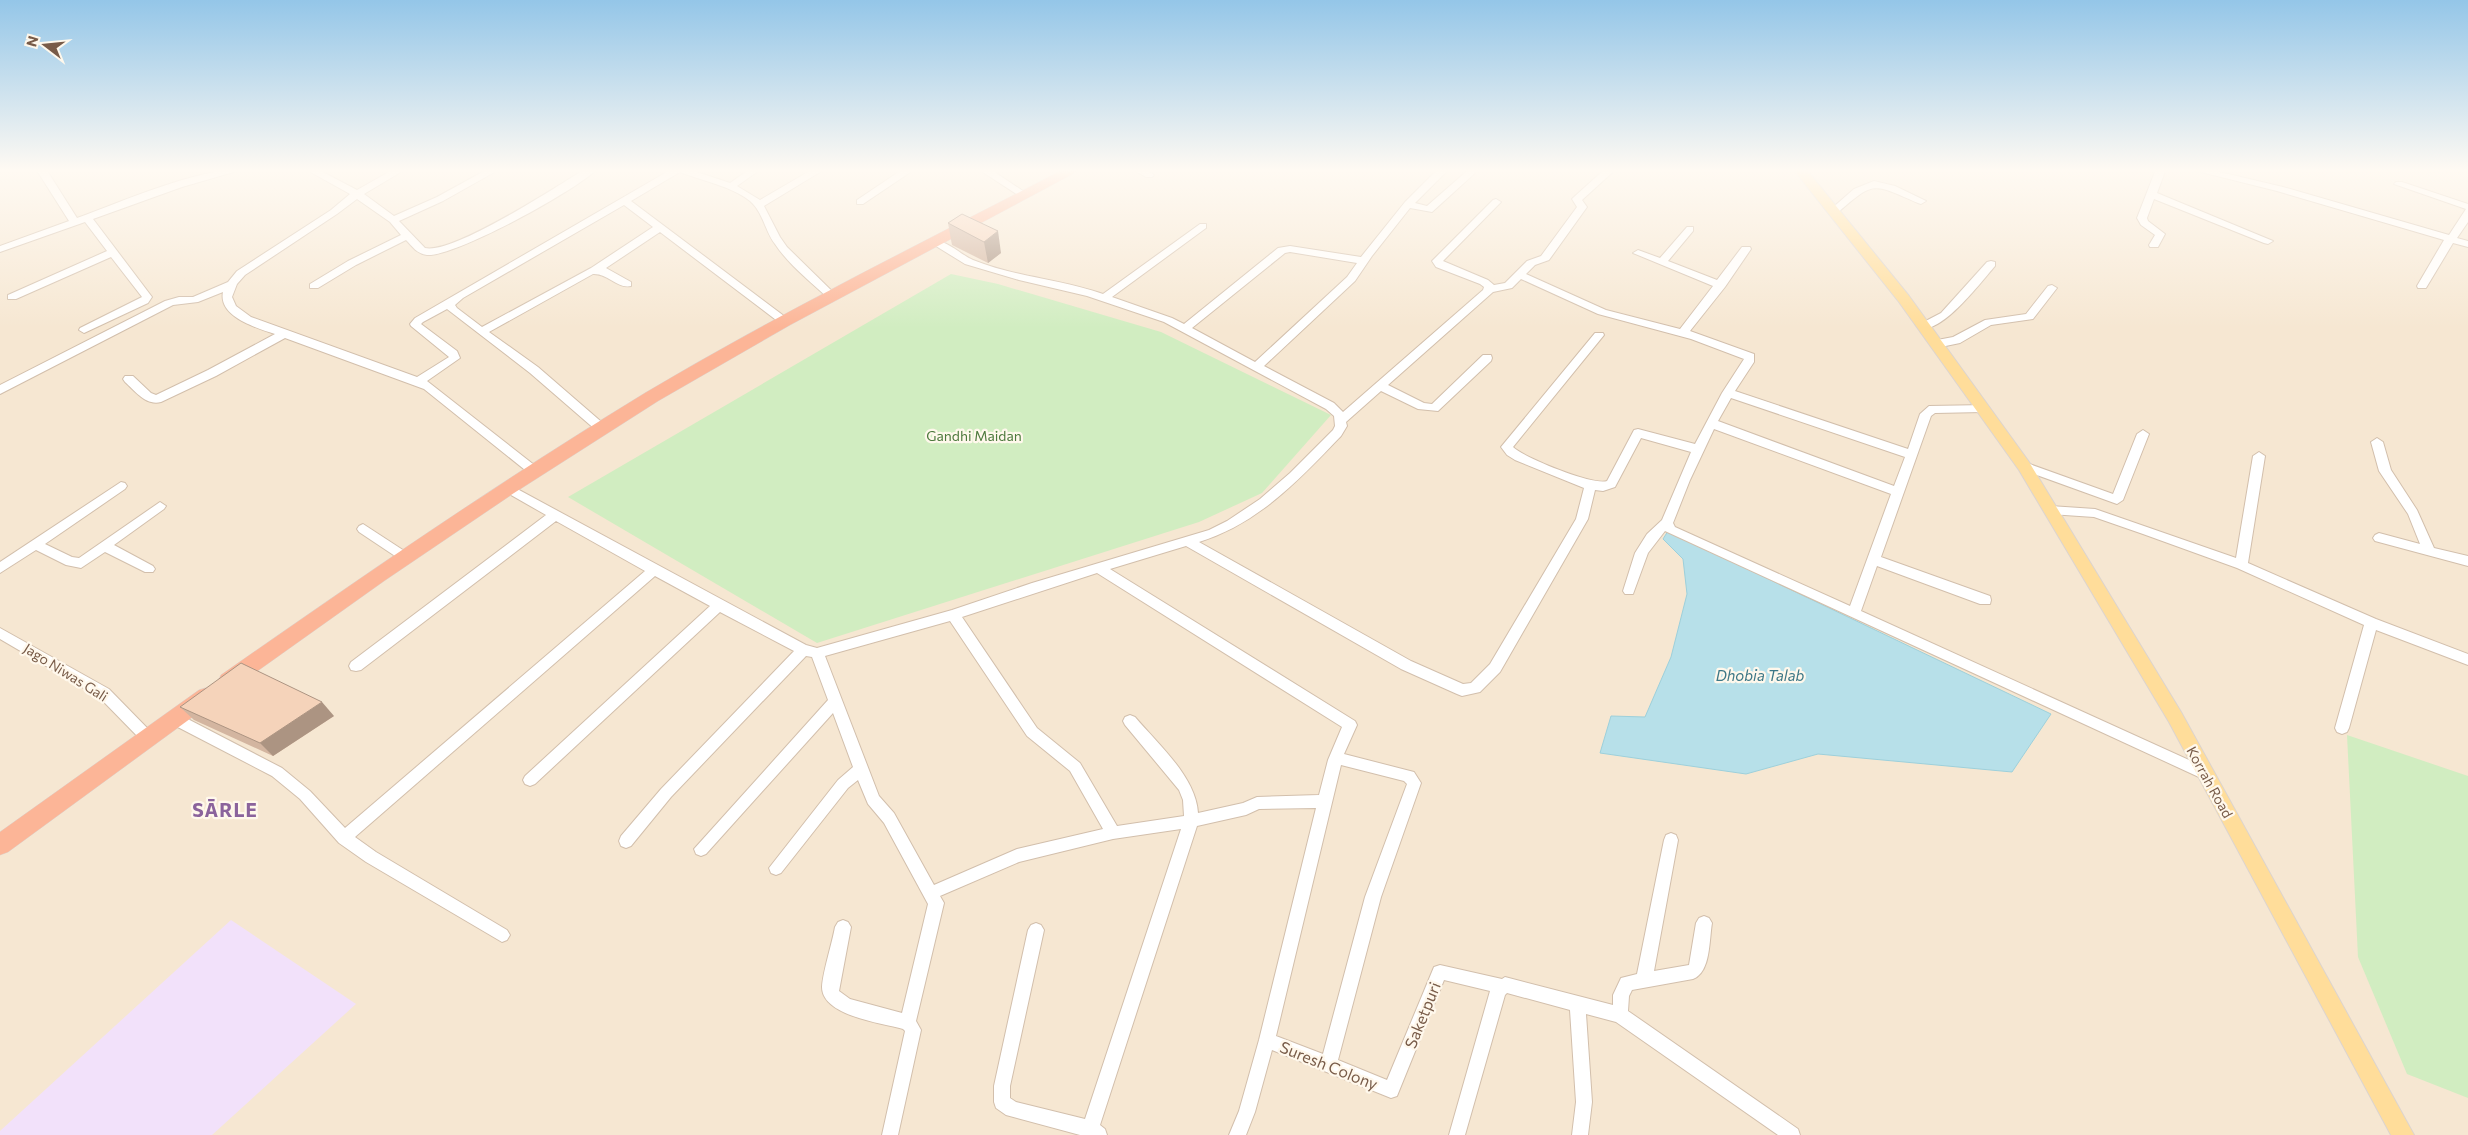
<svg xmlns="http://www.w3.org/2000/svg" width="2468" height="1135" font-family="Commissioner,sans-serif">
	<rect width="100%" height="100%" fill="#fef5e4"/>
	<!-- residential -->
	<rect fill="#f6e7d2" x="0" y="169" width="2468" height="966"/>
	<!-- education -->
	<path fill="#f2e1fa" d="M231 920 356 1004 212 1135H0V1131Z"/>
	<!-- green -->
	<g fill="#d1edc1">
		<path d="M951 274 998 284 1161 332 1331 415 1262 493 1199 522 817 643 568 497Z"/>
		<path d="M2347 735 2468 776V1098L2407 1074 2358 957Z"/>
	</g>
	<!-- water -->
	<path fill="#b7e0e9" stroke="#9dd0db" d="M1668 531 2051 714 2012 772 1818 754 1746 774 1600 753 1611 716 1645 717 1671 657 1687 594 1683 559 1663 539Z"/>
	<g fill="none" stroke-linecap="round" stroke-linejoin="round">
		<!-- minor casing -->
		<g stroke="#d2bfac" stroke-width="2">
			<g id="minor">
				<path d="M36 169H46L77 218C124 201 195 169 244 169L182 187 93 219 152 297 148 303 84 333 79 330 80 328 142 297 111 257 16 299H8V295L107 251 85 222 0 252V246L69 221Z"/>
				<path d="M305 169H317L357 190 394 169H406L364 194 394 216 437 197 488 169H500L443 201 399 221 425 248C452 255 558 186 585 169H597C577 190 455 257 427 255 417 254 412 246 406 240L356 265 318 288H310V284L348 261 401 235 390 222 357 199 337 214 245 275 237 284 232 297 236 306 251 317 417 377 449 357 411 326 410 324 415 318 672 169H688L730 183 750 169H761L737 186 760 200 813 169H825L764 206 780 237 787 247 837 296 836 298H828C810 281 789 265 775 244 765 231 763 212 750 201 731 186 703 181 680 172L631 201 788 319V323H780L660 232 606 268 631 282V286C617 289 608 273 593 274L489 332 538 367 605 425 607 428 601 432 597 431 530 373 447 309 423 322 421 324 457 351 460 358 427 381 538 468 540 471 534 475 530 474 424 389 285 338 216 376 161 402C146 406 135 391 125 382L123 379 125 376H133L151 393 156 395 208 370 275 334C257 328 218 317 223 292L198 302 173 305 0 394V385L165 301 179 297H193L228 282 237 271 331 210 350 194ZM624 205 653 227 591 268 482 327 457 308 455 305 463 298Z"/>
				<path d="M903 169H915L863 204H857V200Z"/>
				<path d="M978 169H990L1029 195 1027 197H1021Z"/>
				<path d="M1132 169H1145L1154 175 1152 177H1146Z"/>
				<path d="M1438 169H1449L1415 203 1427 206 1467 171H1473L1475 173 1432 212 1410 208 1372 256 1355 281 1264 366 1334 403 1343 412 1483 290 1484 287 1480 284 1436 267 1432 261 1493 200 1496 199 1501 202 1443 261 1488 280 1494 285 1505 283 1527 261 1541 256 1577 207 1572 199 1574 197 1605 169H1616L1582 200 1587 207 1549 260 1535 265 1526 274 1606 310 1680 329 1713 286 1633 253 1638 250 1660 258 1687 227H1693V231L1668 261 1717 280 1742 247H1750L1751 249 1725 287 1690 331 1754 354V362L1735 391 1908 449 1920 414 1929 406 1987 405 1989 408 1983 412 1935 413 1931 416 1881 557 1990 596 1991 600 1990 604H1980L1877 566 1861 611 2211 770 2213 774 2211 778 2206 780 2201 778 1665 531 1648 553 1633 594H1625L1623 591 1635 553 1647 534 1662 520 1691 452 1641 438 1615 487 1603 491 1595 490 1588 519 1500 672 1480 692 1462 696 1457 694 1401 669 1186 546 1110 569 1355 721 1357 725 1344 754 1414 772 1421 783 1381 897 1338 1060 1387 1080 1434 967 1440 965 1502 979 1505 977 1613 1005V995L1621 978 1637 974 1664 840 1666 835 1671 833 1676 835 1678 840 1654 971 1689 965 1696 923 1699 918 1704 916 1709 918 1712 923C1709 940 1711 972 1693 979L1632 990 1629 996 1628 1011 1798 1129 1800 1135H1778L1616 1022 1586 1014 1592 1102 1588 1135H1572L1576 1102 1570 1010 1507 993 1505 995 1465 1135H1449L1490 991 1444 980 1397 1096 1391 1098 1272 1050 1255 1112 1246 1135H1229L1239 1111 1259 1040 1316 808 1259 809 1246 815 1197 826 1100 1125 1105 1129 1107 1135H1080L1006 1115 996 1108 994 1102V1086L1028 930 1031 925 1036 923 1041 925 1044 930 1010 1086V1098L1016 1102 1085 1119 1181 829 1113 839 1019 862 940 896 944 903 916 1021 921 1030 898 1135H882L905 1031 903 1029C882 1023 822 1016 822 987 823 971 832 944 835 927L838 922 843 920 848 922 851 927 839 991 850 999 902 1013 928 904 884 823 868 804 858 780 848 788 781 873 776 875 771 873 769 868 838 780 853 767 833 713 706 854 701 856 696 854 694 849 828 700 812 657 806 656 671 797 631 846 626 848 621 846 619 841 621 836 661 789 794 651 720 612 535 784 530 786 525 784 523 780 525 776 710 606 655 576 355 837 376 852 507 930 510 935 507 940 502 942 366 862 339 843 300 799 272 776 170 723 168 719 170 715 175 713 180 715 282 768 310 791 345 828 645 571 556 521 361 670 356 671 351 670 349 666 351 662 546 515 504 491 502 488 508 484 806 645 817 648 952 610 1032 583 1209 530 1227 521 1260 499 1290 473 1333 430 1335 426 1334 416 1326 409 1164 322 1087 296 1019 280 965 264 931 243 932 241C945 238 961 255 973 260 1015 277 1061 279 1103 294L1200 224H1206V228L1112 297 1172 318 1184 324 1278 248 1290 246 1361 257 1405 202ZM1290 252 1357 263 1347 277 1255 362 1192 328 1285 253ZM1521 279 1598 314 1691 339 1744 359 1722 393 1695 444 1638 429 1634 430 1607 481C1594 486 1524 458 1513 447L1604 335 1603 333H1595L1501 447 1507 455 1515 460 1584 488 1576 519 1490 664 1471 683 1463 684 1411 661 1199 542C1258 524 1300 479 1341 436L1347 426 1346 422 1381 391 1418 409 1438 411 1491 361 1492 358 1491 355H1483L1432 404 1424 403 1388 385 1493 292 1512 288ZM1731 398 1905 457 1894 486 1718 421ZM1714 429 1891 494 1850 606 1675 527 1673 523 1690 480ZM1097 573 1342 727 1328 760 1319 795 1257 797 1243 803 1198 813C1196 777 1158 744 1135 717L1130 715 1125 717 1123 721 1125 725 1179 790 1183 800 1184 816 1117 826 1080 763 1037 728 962 617ZM950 621 1027 736 1070 771 1103 829 1017 849 934 885 894 813 879 796 825 656ZM1341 765 1404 781 1407 784 1365 897 1323 1054 1276 1036Z"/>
				<path d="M2156 169H2166L2157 193 2273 241 2268 244 2264 243 2154 199 2147 218 2148 221 2165 234 2158 247H2150L2149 245 2155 235 2141 225 2137 218Z"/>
				<path d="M2189 169H2207L2283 187 2449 235 2466 209 2394 184 2396 182H2402L2468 204V222L2457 238 2468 241V247L2453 243 2426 288H2418L2417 286 2444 240 2277 191Z"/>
				<path d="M1874 181 1895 186 1926 201 1921 204 1918 203C1872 183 1875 180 1836 214H1830V210L1854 189Z"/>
				<path d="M1991 261 1995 262V266C1981 282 1942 334 1920 328V324L1941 313 1987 262Z"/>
				<path d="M2052 285 2057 288 2033 319 1991 325 1960 343 1936 348 1931 344 1932 341 1953 337 1985 320 2026 314 2048 286Z"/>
				<path d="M2143 430 2149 434 2123 500 2117 504 2020 469 2018 466 2024 462 2113 494 2137 434Z"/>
				<path d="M2377 438 2383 442 2391 470 2417 510 2434 548 2468 556V566L2375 541 2373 538 2375 535 2379 533 2420 544 2408 514 2379 471 2371 442Z"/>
				<path d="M2259 452 2265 456 2248 563 2376 619 2468 654V665L2376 630 2349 728 2347 732 2342 734 2337 732 2335 728 2364 625 2237 568 2143 534 2094 517 2050 514 2044 510 2050 506 2095 509 2236 558 2253 456Z"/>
				<path d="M121 482 125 483 127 486 125 489 45 544 72 557 79 558 160 502 166 506 164 509 114 545 153 566 155 569 153 572H145L105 552 81 568 66 565 36 550 0 573V562Z"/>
				<path d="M363 524 409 554 411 557 409 560H401L359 532 357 529 359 526Z"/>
				<path d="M0 628 109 689 153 734 155 738 153 742 148 744 143 742 99 697 0 639Z"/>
			</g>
		</g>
		<!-- major casing -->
		<g stroke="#dcd4cf" stroke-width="2">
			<path id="major" d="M1793 169H1806L1909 296 2029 462 2181 712 2414 1135H2391L2169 722 2019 470 1899 302Z"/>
		</g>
		<!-- highway casing -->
		<g stroke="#dcd4cf" stroke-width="1">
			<g id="highway">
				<path d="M1064 169H1082L790 325 658 401 514 493 384 581 235 687 228 689 221 687 218 681 221 675C360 578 500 481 645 393 781 312 924 242 1064 169Z"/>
				<path d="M206 688 213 690 216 696 213 702 8 852 0 855V832L199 690Z"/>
			</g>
		</g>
		<!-- minor -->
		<use href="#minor" fill="#fff" fill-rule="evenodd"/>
		<!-- major -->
		<use href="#major" fill="#ffdd9a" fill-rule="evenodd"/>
		<!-- highway -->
		<use href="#highway" fill="#fcb597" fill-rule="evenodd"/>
	</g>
	<!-- wall -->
	<g fill="#d3b5a0">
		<path d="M962 214 1001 253 988 263 952 245 948 223Z"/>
		<path d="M180 707 334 716 273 756 194 720Z"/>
	</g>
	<!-- shaded-wall -->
	<g fill="#ac9482">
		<path d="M998 231 1001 253 988 263 984 242Z"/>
		<path d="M322 702 334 716 273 756 260 743Z"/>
	</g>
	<!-- building -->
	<g fill="#f5d3ba" stroke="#ac9482">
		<path d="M962 214 998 231 984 242 948 223Z"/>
		<path d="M241 663 322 702 260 743 180 707Z"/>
	</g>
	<!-- sky -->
	<linearGradient id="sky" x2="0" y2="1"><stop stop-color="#94c6e8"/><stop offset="0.52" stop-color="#fffaf3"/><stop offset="1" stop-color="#fffaf3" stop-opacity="0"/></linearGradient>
	<rect width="2468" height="328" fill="url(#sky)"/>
	<g text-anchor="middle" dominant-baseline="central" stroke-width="4.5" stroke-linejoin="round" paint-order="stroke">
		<!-- park labels -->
		<g font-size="14" fill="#4c793c" stroke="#fff8ec">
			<text x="974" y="435">Gandhi Maidan</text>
		</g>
		<!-- street labels -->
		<g font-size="14" fill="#785b48" stroke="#fff8ec">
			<text transform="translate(66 672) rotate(32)">Jago Niwas Gali</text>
			<text transform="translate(2210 782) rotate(61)">Korrah Road</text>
		</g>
		<!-- water labels -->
		<g font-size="15" font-style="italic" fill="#3d7786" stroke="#fff8ec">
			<text x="1760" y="675">Dhobia Talab</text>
		</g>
		<!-- near-street labels -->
		<g font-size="16" fill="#785b48" stroke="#fff8ec">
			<text transform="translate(1422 1015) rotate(-68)">Saketpuri</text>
			<text transform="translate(1329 1065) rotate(22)">Suresh Colony</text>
		</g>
		<!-- district labels -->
		<g font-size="19" font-weight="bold" letter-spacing="1" fill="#8b639c" stroke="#fff8ec">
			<text x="225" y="809">SĀRLE</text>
		</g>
	</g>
	<!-- north arrow -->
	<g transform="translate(45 45) rotate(286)" stroke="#fff8ec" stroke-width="4" paint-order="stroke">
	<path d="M0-4L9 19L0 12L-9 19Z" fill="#785b48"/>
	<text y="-8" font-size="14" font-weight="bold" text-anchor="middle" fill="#785b48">N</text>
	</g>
</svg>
